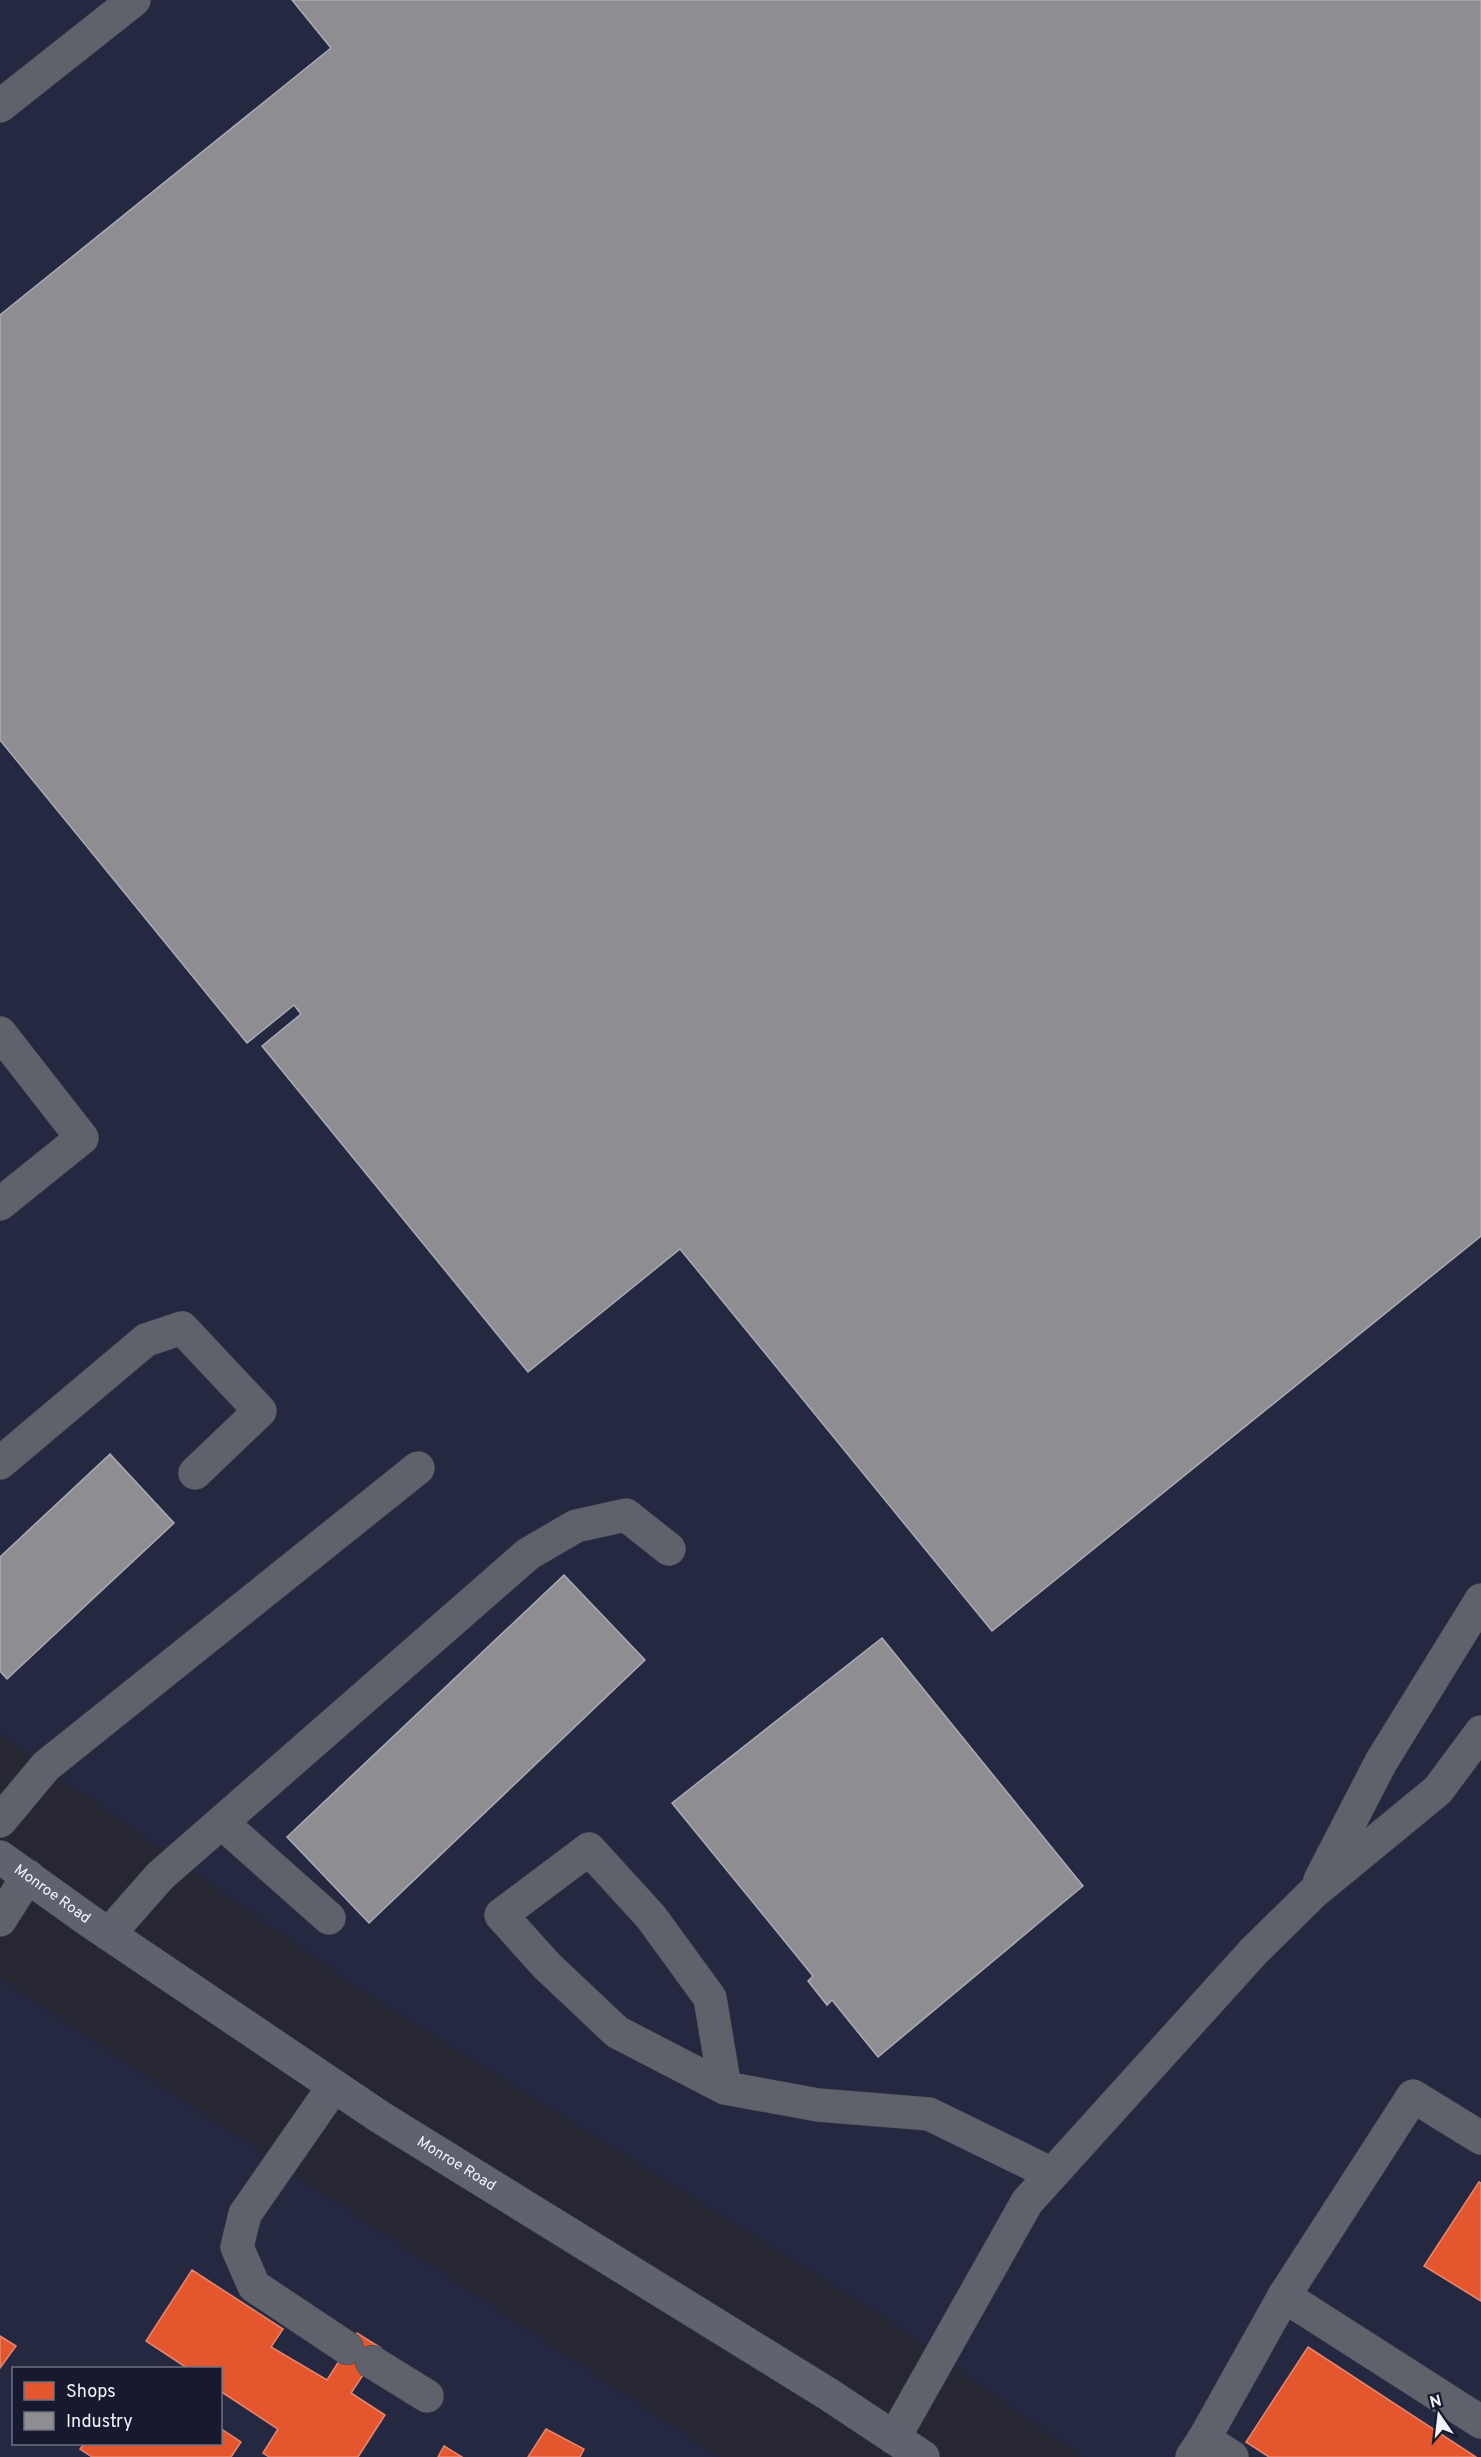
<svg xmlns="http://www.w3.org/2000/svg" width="1481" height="2457" font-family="Overpass,sans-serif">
	<rect width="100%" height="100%" fill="#262732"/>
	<!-- built -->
	<g fill="#242841" fill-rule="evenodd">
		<path d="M0 0H1481V2457H1081L884 2317 359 1989 0 1735Z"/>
		<path d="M0 1978 720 2457H0ZM14 2368H220V2444H14Z"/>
	</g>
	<!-- shops -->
	<g fill="#e4572e" stroke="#e8866d" stroke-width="1.5">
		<path d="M1479 2182 1481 2183V2301L1424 2266Z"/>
		<path d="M192 2270 283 2329 271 2347 327 2380 357 2333 381 2348 351 2393 385 2415 358 2457H269L263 2453 278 2429 220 2391V2368H187L146 2341Z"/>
		<path d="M0 2336 16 2346 0 2368Z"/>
		<path d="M1308 2347 1476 2457H1269L1246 2442Z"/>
		<path d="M220 2428 241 2442 231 2457H92L80 2449 84 2444H220Z"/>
		<path d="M546 2429 584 2449 580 2457H528Z"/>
		<path d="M444 2446 462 2457H438Z"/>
	</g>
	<!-- industry -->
	<g fill="#8d8d92" stroke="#abacb3" stroke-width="1.5">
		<path d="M292 0H1481V1236L992 1631 680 1249 528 1372 262 1046 301 1014 294 1005 247 1043 0 740V315L331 48Z"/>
		<path d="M110 1454 174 1523 7 1679 0 1671V1557Z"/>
		<path d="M564 1575 645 1660 369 1923 287 1837Z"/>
		<path d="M882 1638 1083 1886 878 2057 832 2000 827 2005 808 1981 813 1976 672 1803Z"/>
	</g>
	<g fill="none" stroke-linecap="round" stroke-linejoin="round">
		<!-- minor casing -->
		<g stroke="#41424b" stroke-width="34">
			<g id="minor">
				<path d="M0 106 134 0"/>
				<path d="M0 1033 82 1138 0 1204"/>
				<path d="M0 1463 146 1340 182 1328 260 1411 195 1473"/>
				<path d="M0 1821 46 1766 418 1468"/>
				<path d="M222 1823 329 1918"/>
				<path d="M1320 1880 1381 1762 1481 1600"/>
				<path d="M0 1920 28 1876"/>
				<path d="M109 1934 160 1876 528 1554 576 1526 626 1515 669 1549"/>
				<path d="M334 2086 245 2214 237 2247 254 2286 347 2348"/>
				<path d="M725 2088 710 1998 651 1917 589 1849 501 1915 547 1966 617 2032 725 2088 818 2105 929 2114 1052 2174"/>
				<path d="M1284 2296 1413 2096 1481 2138"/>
				<path d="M372 2362 427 2396"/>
				<path d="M894 2438 1027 2202 1254 1951 1314 1892 1438 1790 1481 1732"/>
				<path d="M1204 2439 1232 2457"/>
				<path d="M1192 2457 1204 2439 1284 2296 1481 2422"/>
			</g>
		</g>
		<!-- major casing -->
		<g stroke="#41424b" stroke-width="34">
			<g id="major">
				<path id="s1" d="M0 1857 88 1920 380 2117 828 2394 923 2457"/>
			</g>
		</g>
		<!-- minor -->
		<use href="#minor" stroke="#60626b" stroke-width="33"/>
		<!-- major -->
		<use href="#major" stroke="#60626e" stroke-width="33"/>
	</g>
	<g text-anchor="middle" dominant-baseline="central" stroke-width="6" stroke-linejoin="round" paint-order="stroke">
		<!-- street labels -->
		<g font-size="15" fill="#f1f3ff" stroke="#171a2e">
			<text stroke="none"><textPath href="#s1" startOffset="64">Monroe Road</textPath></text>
			<text stroke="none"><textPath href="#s1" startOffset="550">Monroe Road</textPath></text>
		</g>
	</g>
	<!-- legend -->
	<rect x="12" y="2367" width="210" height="78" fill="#171a2e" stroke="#6e7182" stroke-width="1.5"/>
	<rect x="24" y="2382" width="30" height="18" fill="#e4572e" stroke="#6e7182" stroke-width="1.5"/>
	<text x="66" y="2397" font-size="18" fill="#f1f3ff">Shops</text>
	<rect x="24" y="2412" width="30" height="18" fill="#8d8d92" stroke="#6e7182" stroke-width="1.5"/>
	<text x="66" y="2427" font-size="18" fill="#f1f3ff">Industry</text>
	<!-- north arrow -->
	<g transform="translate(1439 2415) rotate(346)" stroke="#171a2e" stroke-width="4.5" paint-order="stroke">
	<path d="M0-4.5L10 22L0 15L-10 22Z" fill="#f1f3ff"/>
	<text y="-9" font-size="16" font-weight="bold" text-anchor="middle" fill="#f1f3ff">N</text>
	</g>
</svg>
